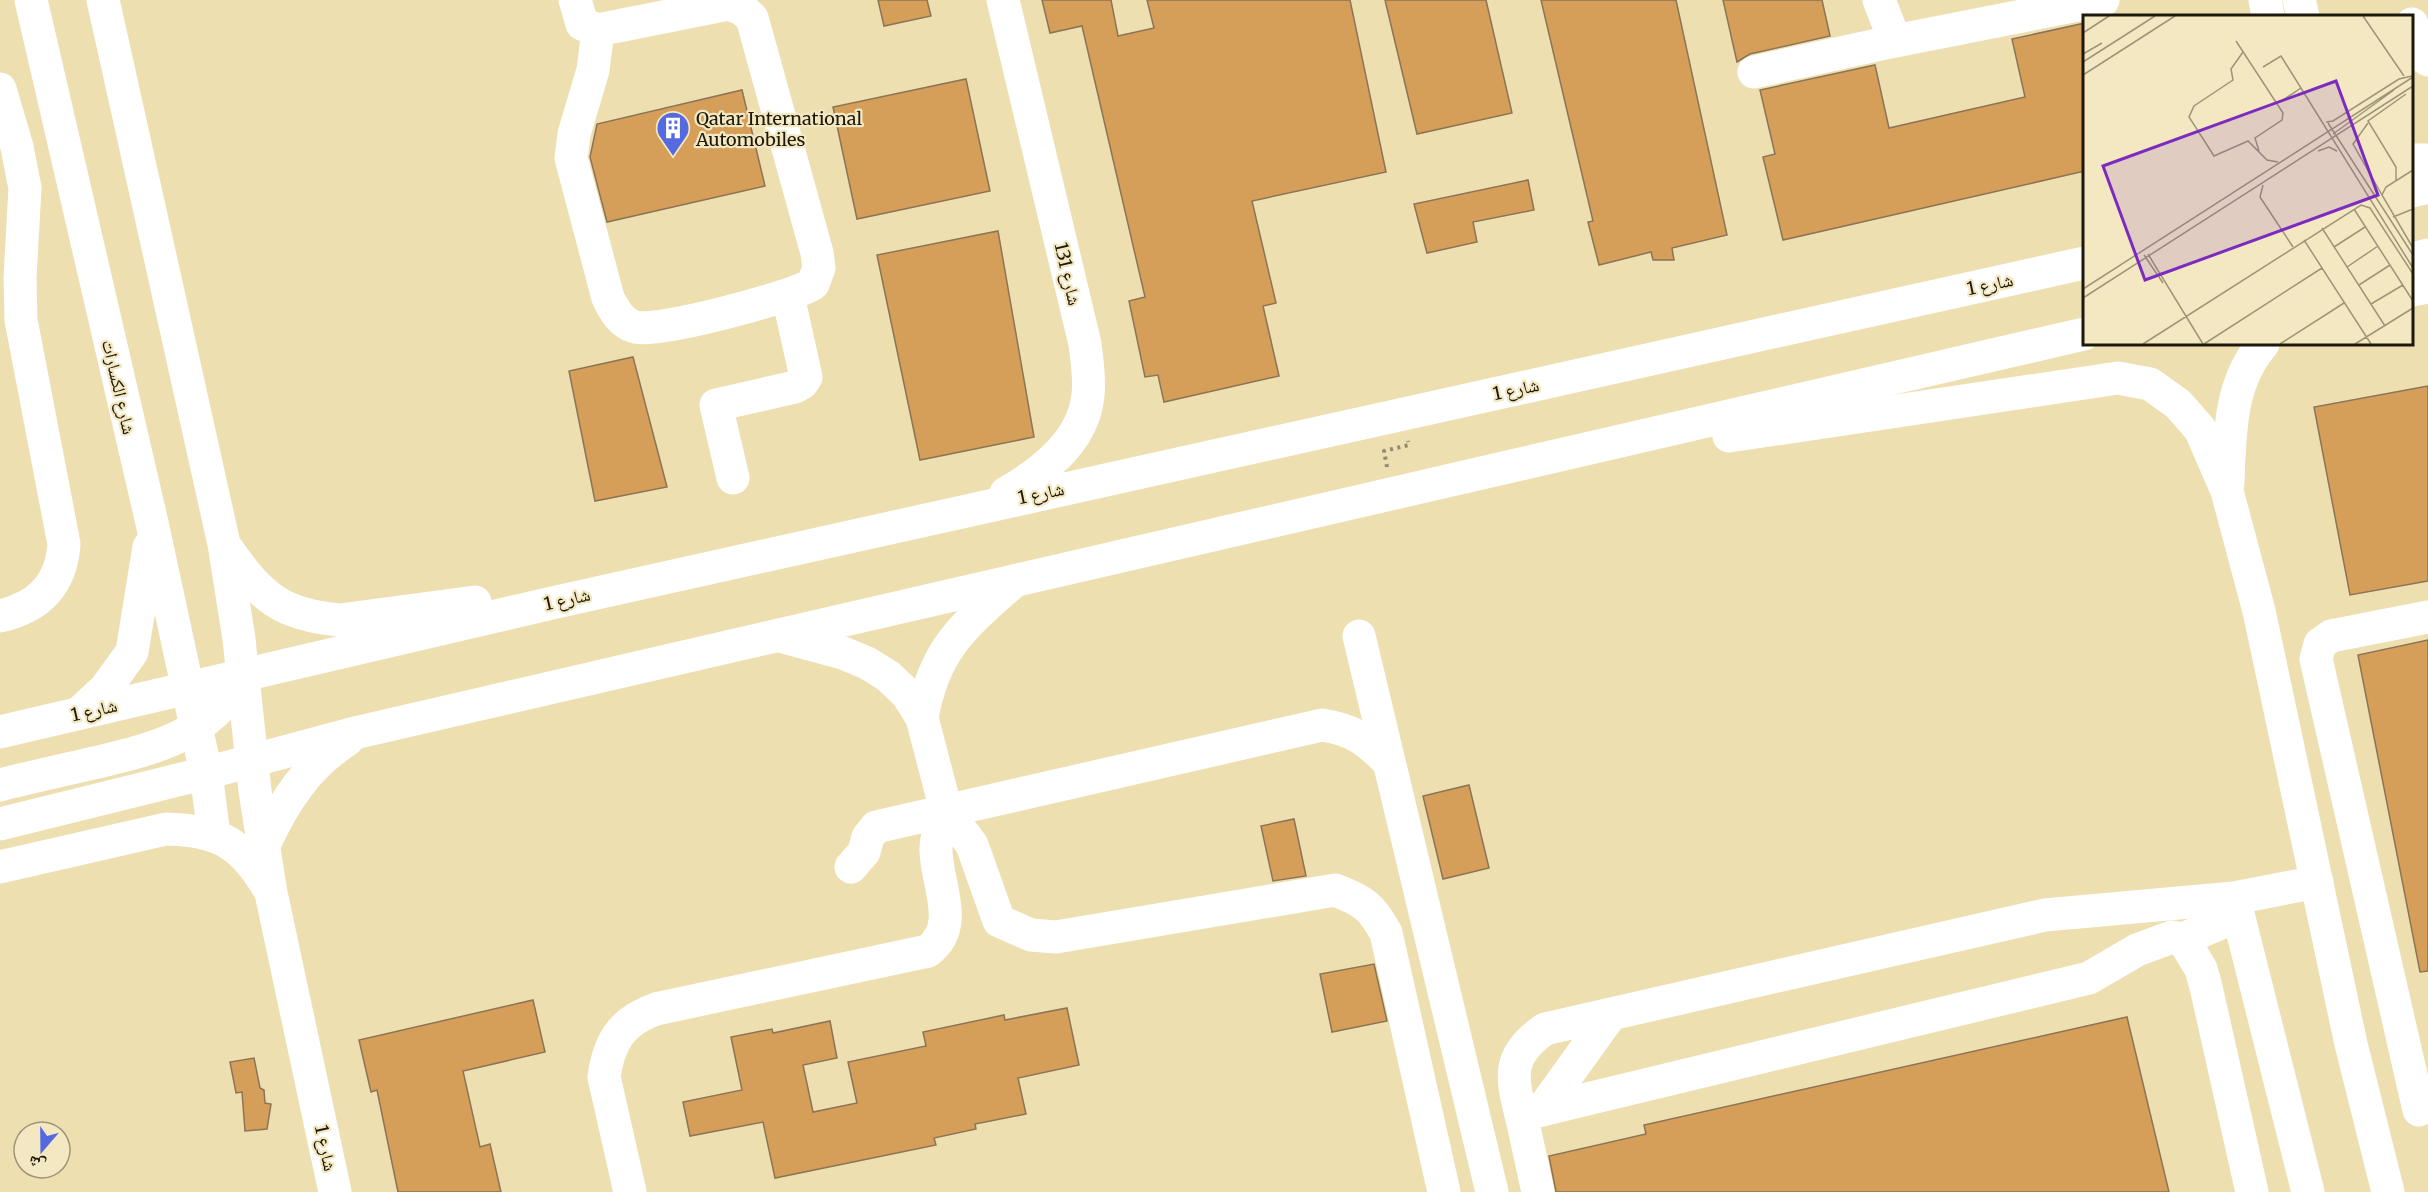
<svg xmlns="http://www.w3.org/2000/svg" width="2428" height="1192" font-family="Merriweather,'Noto Naskh Arabic',serif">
	<rect width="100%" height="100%" fill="#f4e8c2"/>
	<!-- built -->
	<path fill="#eedfb1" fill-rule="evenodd" d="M0 0H2428V1192H0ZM2084 16H2412V344H2084ZM24 1132H60V1168H24Z"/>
	<!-- building -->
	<g fill="#d59f59" stroke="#8c7457" stroke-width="1.5">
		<path d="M878 0H927L931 16 884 26Z"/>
		<path d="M1042 0H1111L1118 36 1154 28 1147 0H1350L1386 172 1252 201 1276 303 1263 306 1279 376 1164 402 1158 375 1145 377 1129 301 1145 297 1082 26 1050 33Z"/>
		<path d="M1385 0H1486L1512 113 1417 134Z"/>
		<path d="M1541 0H1676L1727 235 1672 248 1674 260H1653L1651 252 1599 265 1588 222 1593 221Z"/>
		<path d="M1723 0H1822L1830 36 1750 54 1737 62Z"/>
		<path d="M2085 23V171L1783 240 1763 157 1775 154 1760 90 1875 65 1889 128 2025 97 2012 39Z"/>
		<path d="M966 79 990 191 857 219 833 107Z"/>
		<path d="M742 90 765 186 607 222 590 157 597 124Z"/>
		<path d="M1528 180 1534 210 1473 222 1477 242 1427 253 1414 204Z"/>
		<path d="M998 231 1034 437 920 460 877 255Z"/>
		<path d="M633 357 667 487 595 501 569 371Z"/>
		<path d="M2428 386V581L2350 595 2314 407Z"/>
		<path d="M2428 640V971L2420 972 2358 655Z"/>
		<path d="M1469 785 1489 868 1443 879 1423 796Z"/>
		<path d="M1294 819 1306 876 1273 881 1261 826Z"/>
		<path d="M1374 964 1387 1021 1332 1032 1320 974Z"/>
		<path d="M533 1000 545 1052 463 1071 480 1147 490 1144 501 1192H398L377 1090 371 1092 359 1040Z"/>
		<path d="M1067 1008 1079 1065 1018 1078 1026 1114 975 1124 976 1129 934 1138 936 1145 775 1178 763 1122 690 1136 683 1102 742 1090 731 1037 772 1029 773 1033 830 1021 837 1058 803 1065 813 1112 857 1103 848 1062 926 1046 923 1032 1004 1015 1005 1020Z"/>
		<path d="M2127 1017 2169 1192H1556L1549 1156 1646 1134 1644 1125Z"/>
		<path d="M254 1058 260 1088 264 1090 265 1103 271 1104 267 1129 245 1131 242 1092 236 1093 230 1062Z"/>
	</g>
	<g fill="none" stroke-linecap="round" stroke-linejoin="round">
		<!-- path -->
		<path stroke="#938b70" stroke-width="4" stroke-dasharray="3 4.5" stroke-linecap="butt" d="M1387 467 1384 451 1409 445 1408 441"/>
		<!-- minor -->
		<g stroke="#fff" stroke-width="33">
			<path d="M31 0 152 523 206 773 214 835"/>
			<path d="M103 0 224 544 239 639 255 791 271 893 335 1192"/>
			<path d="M575 0 582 24 598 30 728 4 742 9 752 18 817 253 819 268 813 284C793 297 655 334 635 327 621 323 614 310 608 298L571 158 574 134 593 70 598 30"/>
			<path d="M1003 0 1085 344C1087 361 1090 378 1088 395 1084 441 1043 472 1006 493"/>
			<path d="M1879 0 1895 41 2103 0"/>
			<path d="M2265 0 2268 16"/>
			<path d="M2299 0 2303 16"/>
			<path d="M2412 24 2418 53 2428 60"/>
			<path d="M1754 72 1895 41"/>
			<path d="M0 89 17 147 25 188 20 278 21 320 64 544C61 585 39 607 0 616"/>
			<path d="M2412 160H2428"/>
			<path d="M2412 191 2428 187"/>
			<path d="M2412 259 2428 255"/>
			<path d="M2412 290 2428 287"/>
			<path d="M1729 436 2118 378 2150 384 2178 404 2200 429 2227 491 2259 611 2351 1044 2388 1192"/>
			<path d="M733 478 716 405 795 387 802 383 806 377 788 296"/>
			<path d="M2228 483C2230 434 2229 383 2263 344"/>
			<path d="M228 550C261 597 281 615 340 620L475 602"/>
			<path d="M1359 636 1492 1192"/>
			<path d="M784 637 843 653 867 663 888 676 907 694 922 718 946 810 972 845 999 921 1031 935 1056 937 1335 890C1364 901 1371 906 1386 933L1444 1192"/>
			<path d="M79 713 106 688 132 652 149 547"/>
			<path d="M922 718C933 653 961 627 1009 586"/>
			<path d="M0 732 552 603 2084 263"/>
			<path d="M0 785C31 777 63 770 94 763 156 748 209 736 243 677"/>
			<path d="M0 824 206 773 359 732 2084 334"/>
			<path d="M265 843C284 801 308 765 347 740"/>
			<path d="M0 867 166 829C219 830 242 843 269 889"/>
			<path d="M851 867 864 852 868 837 876 827 1322 725C1355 730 1366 740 1389 762"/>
			<path d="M2234 898 2308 1192"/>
			<path d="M2183 939 2201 969 2206 987 2252 1192"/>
			<path d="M1542 1110 1611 1014"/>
			<path d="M2419 1110 2316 659 2320 644 2331 636 2428 617"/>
			<path d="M1521 1115 2089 978 2137 950 2172 937 2183 939 2237 916"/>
			<path d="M630 1192 604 1077C609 1041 622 1021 656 1009L928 951C961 926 937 886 936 851 935 838 942 823 946 810"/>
			<path d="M1538 1192C1533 1169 1528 1146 1523 1123 1513 1081 1503 1058 1545 1029L2045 915 2234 898 2317 882"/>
		</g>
	</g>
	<!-- icons -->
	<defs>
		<g id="building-pin" transform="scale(1.725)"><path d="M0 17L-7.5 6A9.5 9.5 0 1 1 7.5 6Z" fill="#566ae0" stroke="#f4e8c2"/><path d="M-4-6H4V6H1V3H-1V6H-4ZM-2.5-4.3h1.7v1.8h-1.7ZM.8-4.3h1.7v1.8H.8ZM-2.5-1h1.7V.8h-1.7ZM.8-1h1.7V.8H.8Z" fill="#fff"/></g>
	</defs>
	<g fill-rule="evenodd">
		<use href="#building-pin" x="673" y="128"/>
	</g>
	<g text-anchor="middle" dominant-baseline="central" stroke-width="4.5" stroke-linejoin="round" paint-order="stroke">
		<!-- poi labels -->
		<g font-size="18" fill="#1c180a" stroke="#f4e8c2" text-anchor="start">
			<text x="696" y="118">Qatar International<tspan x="696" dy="21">Automobiles</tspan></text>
		</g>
		<!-- street labels -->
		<g font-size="18" fill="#1c180a" stroke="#f4e8c2">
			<text transform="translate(1068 274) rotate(77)">شارع 131</text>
			<text transform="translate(1990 284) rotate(-12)">شارع 1</text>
			<text transform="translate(119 387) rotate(77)">شارع الكسارات</text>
			<text transform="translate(1516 389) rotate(-12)">شارع 1</text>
			<text transform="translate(1041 493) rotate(-12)">شارع 1</text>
			<text transform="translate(567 599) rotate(-13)">شارع 1</text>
			<text transform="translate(94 710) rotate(-13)">شارع 1</text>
			<text transform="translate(326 1148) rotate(78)">شارع 1</text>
		</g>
	</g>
	<!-- overview -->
	<g transform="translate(2083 15)">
		<rect width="330" height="330" fill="#f4e8c2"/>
		<path fill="none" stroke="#9e9578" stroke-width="1.5" d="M280 1 321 61M0 18 26 1M153 26 200 98 199 105 172 123 176 136M160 37 148 54 150 65 111 91 106 102 131 141 165 126 184 145 195 147M0 39 19 28M0 47 72 1M180 52 198 41 330 253M0 60 92 1M200 85 218 73M243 107 250 106 316 64 329 61M245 108 330 240M285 108 270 129 299 180M250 119 311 75M235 136 246 132 254 136M330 155 303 172 299 180 330 233M313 166V152L285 106 323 79M180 170 177 182 210 232M271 194 330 286M310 202 330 194M239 213 302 311M221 225 288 329M251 232 282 212M65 239 120 329M61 240 80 268M264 252 295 231M276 270 307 250M0 274 330 62M0 283 330 71M288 289 320 270M60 329 278 190 287 193 330 259M121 329 239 253M197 329 261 288M272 329 330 293"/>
		<path fill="#7b2cbf" fill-opacity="0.15" stroke="#7b2cbf" stroke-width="3" d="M253 66 295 180 62 265 20 151Z"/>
		<rect width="330" height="330" fill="none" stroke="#1c180a" stroke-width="3"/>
	</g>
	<!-- north arrow -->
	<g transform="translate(42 1150) rotate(200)"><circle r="28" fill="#f4e8c2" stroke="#9e9578" stroke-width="1.5"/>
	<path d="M0-4.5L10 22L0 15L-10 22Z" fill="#566ae0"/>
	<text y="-9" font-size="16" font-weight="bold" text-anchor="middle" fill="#1c180a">ش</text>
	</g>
</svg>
